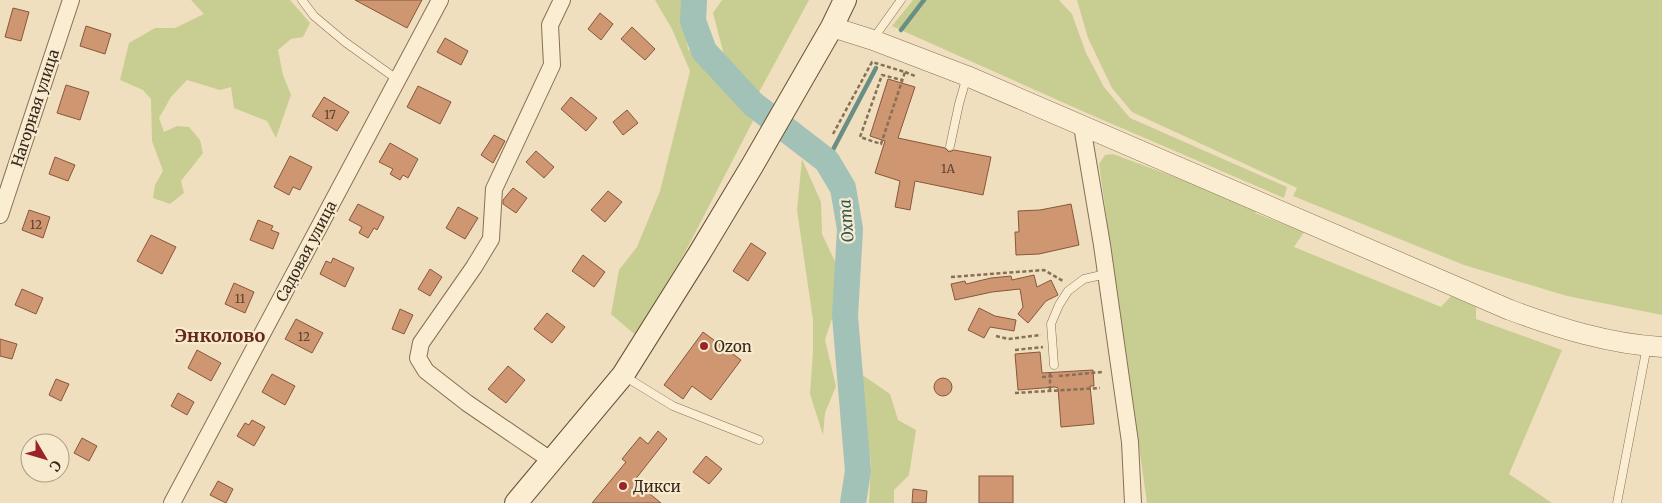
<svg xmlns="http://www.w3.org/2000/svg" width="1662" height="503" font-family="Merriweather,serif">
	<rect width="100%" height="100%" fill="#efdfbe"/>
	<!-- green -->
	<g fill="#c8ce92">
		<path d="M191 0H290L310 23 303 37 291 39 278 50 283 75 291 95 276 138 267 121 234 108 231 87 220 90 187 80 171 97 159 118 164 132 177 126 189 127 200 140 203 153 181 181 184 193 170 204 153 198 155 185 163 171 152 141 151 99 143 90 120 80 129 43 155 28H175L204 14Z"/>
		<path d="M655 0H681L688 49 753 121 640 339 611 314 619 270 637 247 660 191 690 71 672 29Z"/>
		<path d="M722 0H809L758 94 724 55 713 13Z"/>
		<path d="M913 0H1059L1072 14 1086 53 1104 87 1130 118 1287 187 1284 198 1089 114 892 26Z"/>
		<path d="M1077 0H1662V315L1567 296 1464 265 1293 196 1297 188 1132 112 1112 88 1088 38Z"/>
		<path d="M1113 154 1258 208 1255 213 1304 232 1294 247 1441 307 1451 296 1476 307V319L1562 350 1509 474 1552 503H1147L1099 164 1105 155Z"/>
		<path d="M802 159 821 202 822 234 837 266 836 306 825 340 836 386 825 413 823 435 810 394 813 351V320L797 210Z"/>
		<path d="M858 372 890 394 898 420 916 430 909 475 894 490V503H869L871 464Z"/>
	</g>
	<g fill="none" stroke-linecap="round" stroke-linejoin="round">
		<!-- stream -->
		<g stroke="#698f84" stroke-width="4.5">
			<path d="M901 30 924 0"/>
			<path d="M827 161 876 68"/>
		</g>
		<!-- river -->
		<path stroke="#a2c1b7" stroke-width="26" d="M694 0 693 21 704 51 753 104 827 161 843 188 850 229 845 316 858 471 853 503"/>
	</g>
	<!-- building -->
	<g fill="#cf9672" stroke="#88573b">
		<path d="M355 0H422L407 28Z"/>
		<path d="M13 8 29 12 21 41 5 37Z"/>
		<path d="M600 13 613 24 601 40 588 29Z"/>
		<path d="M86 26 111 34 105 54 80 46Z"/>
		<path d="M632 27 655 49 645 60 621 39Z"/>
		<path d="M445 38 468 51 461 65 437 52Z"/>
		<path d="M888 79 915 87 898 138 945 148 949 152 954 150 991 157 983 195 915 181 910 210 895 207 900 181 875 173 885 141 870 136Z"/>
		<path d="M66 85 89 92 80 120 57 113Z"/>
		<path d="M418 86 451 102 440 124 407 107Z"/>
		<path d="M324 97 349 112 337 131 312 116Z"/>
		<path d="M571 97 597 118 586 131 561 109Z"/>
		<path d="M627 110 638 123 623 135 613 122Z"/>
		<path d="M494 135 505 141 493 163 481 155Z"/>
		<path d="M390 143 418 159 408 178 403 175 400 180 390 174 393 169 379 162Z"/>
		<path d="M536 151 554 167 544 178 526 162Z"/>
		<path d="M290 156 312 167 300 190 293 187 289 195 274 187Z"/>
		<path d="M55 157 75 165 68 181 49 174Z"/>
		<path d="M513 188 527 198 516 213 503 204V200Z"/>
		<path d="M608 191 622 202 605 222 591 210Z"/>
		<path d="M358 204 384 217 377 230 374 228 368 238 359 233 362 227 349 220Z"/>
		<path d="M1071 204 1079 245 1039 254 1016 255 1015 232H1019L1018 211 1040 210Z"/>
		<path d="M458 207 478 218 465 239 446 228Z"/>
		<path d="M29 210 50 217 43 238 22 230Z"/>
		<path d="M258 220 273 226 271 230 279 233 273 249 250 240Z"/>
		<path d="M151 235 176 247 162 274 137 261Z"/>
		<path d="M751 243 766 253 748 281 733 271Z"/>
		<path d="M583 255 605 272 594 287 572 271Z"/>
		<path d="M333 258 354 268 345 287 320 274 326 261 331 263Z"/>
		<path d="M430 269 442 277 430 296 418 289Z"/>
		<path d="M1034 275 1037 287 1051 280 1058 295 1046 301 1028 323 1018 314 1023 307 1020 289 992 292 955 300 951 284 965 281 966 284 991 278 1011 276 1012 280Z"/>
		<path d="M234 283 254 292 245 313 225 304Z"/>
		<path d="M22 289 43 298 36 314 15 305Z"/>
		<path d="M979 308 995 316 1016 320 1014 331 990 327 984 338 968 330Z"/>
		<path d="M400 309 413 315 404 334 392 329Z"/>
		<path d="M547 313 565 327 552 343 534 329Z"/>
		<path d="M296 319 323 333 312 353 285 339Z"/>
		<path d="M703 332 741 360 711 400 692 386 683 399 664 385Z"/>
		<path d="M0 339 17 344 12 359 0 356Z"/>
		<path d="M197 350 221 363 211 381 188 368Z"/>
		<path d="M1040 352 1042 373 1093 370 1094 386H1090L1094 424 1061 427 1058 388 1055 387 1018 390 1015 354Z"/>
		<path d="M508 366 525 380 506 403 488 389Z"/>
		<path d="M272 374 295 386 285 405 262 392Z"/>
		<circle cx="943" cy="387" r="9"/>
		<path d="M56 379 69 384 61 401 49 395Z"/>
		<path d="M178 393 194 402 187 415 171 406Z"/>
		<path d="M252 420 265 427 254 446 237 436 245 423 249 425Z"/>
		<path d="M658 431 667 439 634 481 661 503H592L626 462 622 459 640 437 648 444Z"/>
		<path d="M82 438 97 446 89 461 74 453Z"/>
		<path d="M706 456 722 469 709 484 693 472Z"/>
		<rect x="979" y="476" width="34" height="27"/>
		<path d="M218 481 233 489 226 503 210 495Z"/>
		<path d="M913 489 927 491 926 503H912Z"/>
	</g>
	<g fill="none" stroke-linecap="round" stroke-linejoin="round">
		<!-- service casing -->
		<g stroke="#886f56" stroke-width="9">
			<g id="service">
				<path d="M302 0 314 16 345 42 398 80"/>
				<path d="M873 39 901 0"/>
				<path d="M950 146 959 104 967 76"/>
				<path d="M1054 365 1051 324 1059 305 1068 291 1084 279 1106 274"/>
				<path d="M624 376 673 406 759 440"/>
				<path d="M1617 503 1647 346"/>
			</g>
		</g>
		<!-- minor casing -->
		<g stroke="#886f56" stroke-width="18">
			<g id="minor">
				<path d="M1082 126 1102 245 1130 442 1133 503"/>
				<path d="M0 215 71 0"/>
				<path d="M552 461 467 403 426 371 418 358 421 343 474 267 491 239 494 189 552 65 550 25 562 0"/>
				<path d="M172 503 440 0"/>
			</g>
		</g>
		<!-- tertiary casing -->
		<g stroke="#886f56" stroke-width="21">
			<path id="tertiary" d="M832 27 873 40 967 76 1510 310C1559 328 1609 344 1662 347"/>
		</g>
		<!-- secondary casing -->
		<g stroke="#6a5039" stroke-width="24">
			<path id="secondary" d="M516 503 623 375 699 254 752 166 832 27 845 0"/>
		</g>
		<!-- path -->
		<g stroke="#886f56" stroke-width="2.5" stroke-dasharray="4 2.5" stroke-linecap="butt">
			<path d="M905 72 915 76"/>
			<path d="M833 134 872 62 905 72 881 144 860 137 882 75 902 80"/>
			<path d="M951 277 1044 270 1063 281"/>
			<path d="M996 336 1008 339 1041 335"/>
			<path d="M1015 350 1043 347"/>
			<path d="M1050 373V391"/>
			<path d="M1059 376 1102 372"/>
			<path d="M1015 393 1100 388"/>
		</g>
		<!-- service -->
		<use href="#service" stroke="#faedd1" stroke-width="8"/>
		<!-- minor -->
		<use href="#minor" stroke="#faedd1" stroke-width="16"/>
		<!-- tertiary -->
		<use href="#tertiary" stroke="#faedd1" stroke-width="20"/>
		<!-- secondary -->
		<use href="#secondary" stroke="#faedd1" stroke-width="22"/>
		<!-- path-bridge -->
		<path stroke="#886f56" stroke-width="2.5" stroke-dasharray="4 2.5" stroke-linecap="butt" d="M1042 377 1055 376"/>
	</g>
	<!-- markers -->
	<g fill="#9a2428" stroke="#f7eace" stroke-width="2">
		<circle cx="704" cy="346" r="5"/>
		<circle cx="623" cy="486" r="5"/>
	</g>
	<g text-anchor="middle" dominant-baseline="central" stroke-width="4.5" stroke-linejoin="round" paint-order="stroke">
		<!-- number labels -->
		<g font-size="12" fill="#5d4431">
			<text x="330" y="114">17</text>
			<text x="948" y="168">1А</text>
			<text x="36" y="224">12</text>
			<text x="240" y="298">11</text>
			<text x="304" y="336">12</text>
		</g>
		<!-- street labels -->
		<g font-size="15" fill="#37281b" stroke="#f7eace">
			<text transform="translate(35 108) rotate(-72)">Нагорная улица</text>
			<text transform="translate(306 251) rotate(-62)">Садовая улица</text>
		</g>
		<!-- poi labels -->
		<g font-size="15" fill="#37281b" stroke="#f7eace" text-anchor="start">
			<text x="714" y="346">Ozon</text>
			<text x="633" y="486">Дикси</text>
		</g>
		<!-- water labels -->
		<g font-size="16" font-style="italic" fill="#2a5753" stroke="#f7eace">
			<text transform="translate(846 221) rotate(-95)">Охта</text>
		</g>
		<!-- quarter labels -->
		<g font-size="18" font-weight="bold" fill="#652719" stroke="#f7eace">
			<text x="220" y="335">Энколово</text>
		</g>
	</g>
	<!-- north arrow -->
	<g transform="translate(45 458) rotate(128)"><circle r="24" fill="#f7eace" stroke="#aa9c86"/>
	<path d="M0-4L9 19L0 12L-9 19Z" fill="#9a2428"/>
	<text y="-8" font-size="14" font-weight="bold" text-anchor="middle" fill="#37281b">С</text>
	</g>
</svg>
